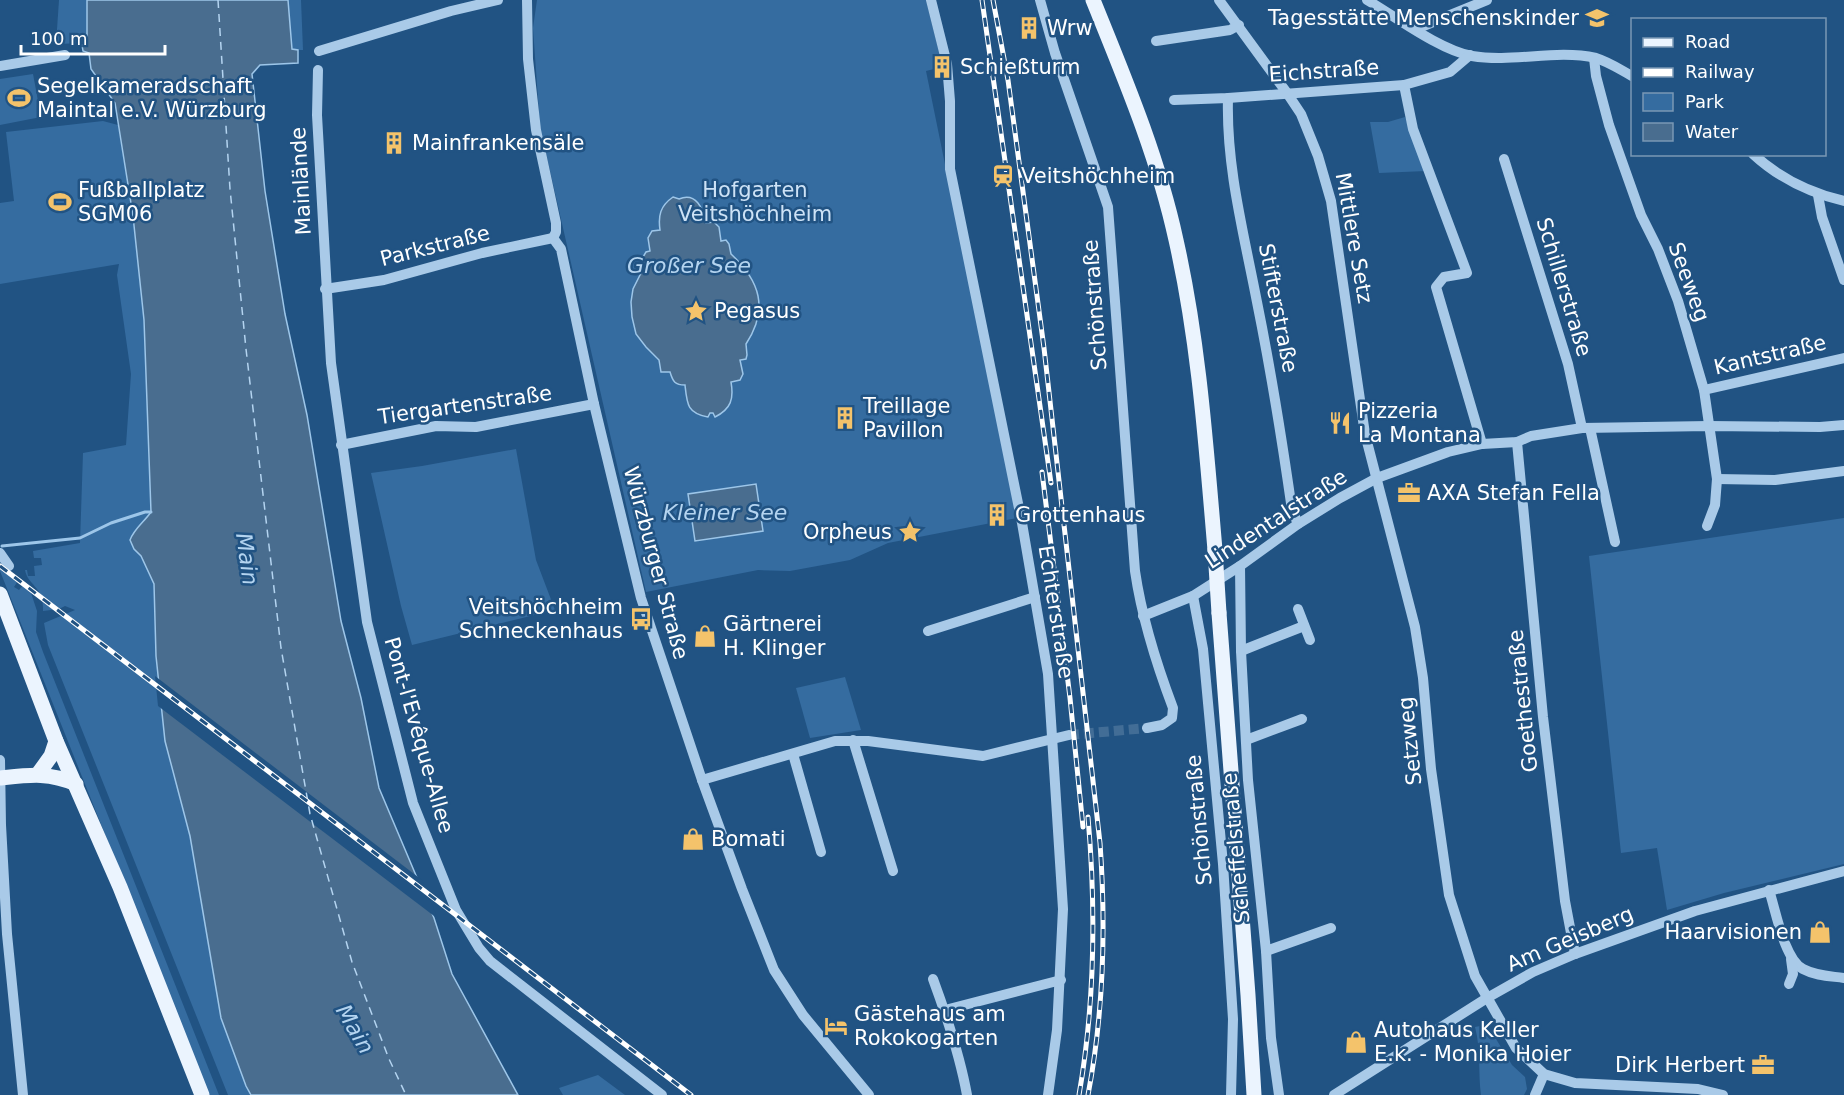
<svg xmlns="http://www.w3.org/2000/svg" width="1844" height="1095" font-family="'DejaVu Sans',sans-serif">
	<rect width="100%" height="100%" fill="#215383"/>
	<!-- green -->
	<g fill="#356ca0">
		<path d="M59 0H87V43L56 44Z"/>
		<path d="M288 0H301L303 50H292Z"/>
		<path d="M537 0H926L942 64 938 68 926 71 1017 518 888 543 850 560 790 571 758 570 646 592 540 127 533 28Z"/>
		<path d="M33 74 41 117 0 125V79Z"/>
		<path d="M1405 117 1426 171 1379 173 1370 122H1388Z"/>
		<path d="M103 121 118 125 133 216 144 320 151 512 140 527 141 556 154 584 156 656 165 741 190 836 221 1018 251 1095H228L48 645 44 623 75 610 65 606 59 609 43 611C44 586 28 586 25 570H27L28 576H35L34 566 42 565 41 558H34L33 551 80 543 83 453 126 445 131 374 117 275 119 264 0 284V203L14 201 6 132Z"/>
		<path d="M516 449 536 560 555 610 412 645 401 606 371 473 422 466Z"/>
		<path d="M1844 518V864L1724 893 1667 910 1657 848 1621 853 1589 556Z"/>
		<path d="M0 565 19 579 14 587 19 590 25 583 31 593 37 611 36 632 43 652 219 1095H209L0 571Z"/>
		<path d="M845 677 861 730 810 738 796 688Z"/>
		<path d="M1485 1025 1496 1039 1512 1065 1525 1077 1527 1089 1524 1095H1481C1478 1073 1481 1049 1475 1027Z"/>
		<path d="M598 1075 625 1095H563L559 1088Z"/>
	</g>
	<!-- water -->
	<g fill="#496d8f" stroke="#9dc6e9" stroke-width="1.5">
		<path d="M87 0H288L292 49 298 50V63L260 65 252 74 265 191 285 314 307 415 341 621 361 698 379 788 434 918 452 974 518 1095H251L246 1086 221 1018 190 836 165 741 156 656 154 584 141 556 134 549 130 540C134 529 144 522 151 512L144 320 133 216 115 103 91 69 89 53 83 51 82 45 87 43Z"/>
		<path d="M673 197 679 199C696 192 703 208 706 223L714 222 719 227 721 241 726 240 729 244 731 254C760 281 769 309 746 344L747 355 746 359 740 360 743 374 740 380 731 382C734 399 731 409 715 417L713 413H710L708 417C687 413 687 404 685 385 675 385 673 382 670 372H661L659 360 646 347 636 334 632 317 631 302 633 289 644 267 643 257 646 252 650 251 648 238 652 231 660 230C658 216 660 206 673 197Z"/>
		<path d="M756 484 763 531 695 541 688 494Z"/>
	</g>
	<!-- pier -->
	<path fill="#215383" d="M155 676 422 880 438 919 158 706Z"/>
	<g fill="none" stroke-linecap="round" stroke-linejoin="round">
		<!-- stream -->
		<path stroke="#9dc6e9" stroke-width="3" d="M2 546 80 538 111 523 145 512H151"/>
		<!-- ferry -->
		<path stroke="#b4d4f0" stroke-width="1.5" stroke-dasharray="8 6" stroke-linecap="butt" d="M218 0 230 189 246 349 281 648 310 814 352 962 389 1059 406 1095"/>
		<!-- minor-tunnel -->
		<path stroke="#426d96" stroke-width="10" stroke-dasharray="10 5" stroke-linecap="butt" d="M1069 735 1147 728"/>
		<!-- minor -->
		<g stroke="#a9cae8" stroke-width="10">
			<path d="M527 0 528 59 536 130 556 223V232L553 238"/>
			<path d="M931 0 947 64 950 101V169L1022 523 1048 674 1063 909 1057 1030 1048 1095"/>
			<path d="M1040 0 1055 53 1108 207 1135 571C1142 619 1156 663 1173 708L1172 718 1162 725 1147 728"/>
			<path d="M1219 0 1287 93 1301 114 1318 156 1331 201 1365 434 1415 627 1423 678 1431 769 1449 895 1475 976 1516 1048 1544 1074 1575 1083 1698 1089 1723 1095"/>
			<path d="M1367 0C1396 17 1440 50 1472 56 1513 63 1555 49 1596 58 1609 62 1621 70 1632 76"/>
			<path d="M1416 29 1487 0"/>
			<path d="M1156 41 1230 30 1239 25"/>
			<path d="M319 51 451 11 498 0"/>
			<path d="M1594 58 1596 76 1609 125 1641 215 1658 249 1678 301 1704 390 1717 479 1715 505 1707 526"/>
			<path d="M0 66 65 55"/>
			<path d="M318 70 317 115 331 363 367 622 413 803 456 910 479 948 490 961 662 1095"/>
			<path d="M1404 85 1413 129 1467 273 1444 277 1436 287 1482 444"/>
			<path d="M1228 98C1226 167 1244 234 1257 302 1271 371 1282 440 1292 510L1298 524"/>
			<path d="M1174 100 1228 98 1404 85 1450 72 1470 55"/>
			<path d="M1753 154C1779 178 1810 193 1844 201"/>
			<path d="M1504 159 1568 364 1582 428"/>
			<path d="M1818 195 1822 217 1844 280"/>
			<path d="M553 238 561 249 594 404 641 598 702 780 742 889 774 970 803 1015 869 1095"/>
			<path d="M325 289 384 280 482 253 553 238"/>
			<path d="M1704 390 1844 358"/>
			<path d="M1590 428 1615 542"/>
			<path d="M1517 442 1543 717 1565 901 1575 954"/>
			<path d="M341 445 436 426 476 427 594 404"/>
			<path d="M1717 479 1775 480 1844 471"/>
			<path d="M0 553 9 566"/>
			<path d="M1240 566 1241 651 1248 780 1266 951 1271 1038 1279 1095"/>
			<path d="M1193 596 1203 649 1223 864 1233 1019 1231 1095"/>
			<path d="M1298 609 1310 640"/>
			<path d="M1143 616 1193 596 1240 566 1298 524 1340 498 1377 478 1448 452 1482 444 1517 442 1531 436 1582 428 1709 426 1820 427 1844 425"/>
			<path d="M928 631 1035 597"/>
			<path d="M1241 651 1304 626"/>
			<path d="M853 740 893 871"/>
			<path d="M1246 740 1302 719"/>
			<path d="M793 754 821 852"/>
			<path d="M0 760 1 825 7 934 23 1095"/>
			<path d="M702 780 835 741H868L983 756 1069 735"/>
			<path d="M1769 890C1776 911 1784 959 1803 969 1816 976 1830 976 1844 978"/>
			<path d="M1266 951 1331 928"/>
			<path d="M933 979C947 1017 960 1056 967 1095"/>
			<path d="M1789 984 1793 974 1791 959"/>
			<path d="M945 1010 1061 980"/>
			<path d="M1334 1095 1487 998 1533 972 1575 954 1695 911 1844 871"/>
			<path d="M1535 1095 1544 1074"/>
		</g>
		<!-- major -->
		<g stroke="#ebf4fe" stroke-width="15">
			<path d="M1093 0C1125 79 1158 157 1176 240 1199 342 1206 446 1215 550"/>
			<path d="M0 594 56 741 120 887 202 1095"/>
			<path d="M1219 613 1248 995 1254 1095"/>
			<path d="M38 774 51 756 56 741"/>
			<path d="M1 778C29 775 49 772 76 784"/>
		</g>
		<!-- rail casing -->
		<g stroke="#fff" stroke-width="5">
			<g id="rail">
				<path d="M982 0 1051 483"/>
				<path d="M993 0 1008 80 1044 348 1100 843C1106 927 1104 1011 1088 1095"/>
				<path d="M1042 472 1070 698 1083 827"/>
				<path d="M0 566 691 1095"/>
				<path d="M1079 1095C1095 1003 1096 909 1088 817"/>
			</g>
		</g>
		<!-- rail -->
		<use href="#rail" stroke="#215383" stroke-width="3" stroke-dasharray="9" stroke-linecap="butt"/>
		<!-- major-bridge -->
		<path stroke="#ebf4fe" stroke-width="15" d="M1215 550 1219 613"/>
	</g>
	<!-- icons -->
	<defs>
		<g id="school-bare" transform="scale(1.8)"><path d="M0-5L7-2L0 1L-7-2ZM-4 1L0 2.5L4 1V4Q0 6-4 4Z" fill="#f4c36b" stroke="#215383" stroke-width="2.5" paint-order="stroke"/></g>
		<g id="building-bare" transform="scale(1.8)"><path d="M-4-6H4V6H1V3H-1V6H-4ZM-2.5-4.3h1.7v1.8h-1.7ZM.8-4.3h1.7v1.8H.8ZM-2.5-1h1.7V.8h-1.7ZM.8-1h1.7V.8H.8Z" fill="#f4c36b" stroke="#215383" stroke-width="2.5" paint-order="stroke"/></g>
		<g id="stadium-bare" transform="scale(1.8)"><path d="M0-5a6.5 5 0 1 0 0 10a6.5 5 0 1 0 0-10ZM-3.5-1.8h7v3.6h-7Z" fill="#f4c36b" stroke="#215383" stroke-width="2.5" paint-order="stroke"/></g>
		<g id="station-bare" transform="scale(1.8)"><path d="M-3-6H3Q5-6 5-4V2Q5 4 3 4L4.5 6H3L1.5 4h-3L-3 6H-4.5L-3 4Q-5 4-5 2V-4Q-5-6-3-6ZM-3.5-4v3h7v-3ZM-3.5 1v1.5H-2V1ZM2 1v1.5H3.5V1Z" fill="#f4c36b" stroke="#215383" stroke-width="2.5" paint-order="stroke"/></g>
		<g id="sight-bare" transform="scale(1.8)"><path d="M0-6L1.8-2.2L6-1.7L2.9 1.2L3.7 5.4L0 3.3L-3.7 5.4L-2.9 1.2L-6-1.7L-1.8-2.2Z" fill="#f4c36b" stroke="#215383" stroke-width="2.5" paint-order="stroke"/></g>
		<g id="restaurant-bare" transform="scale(1.8)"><path d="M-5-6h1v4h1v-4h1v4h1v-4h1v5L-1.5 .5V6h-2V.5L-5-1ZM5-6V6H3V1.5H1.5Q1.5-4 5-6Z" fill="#f4c36b" stroke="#215383" stroke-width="2.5" paint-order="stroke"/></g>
		<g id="office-bare" transform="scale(1.8)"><path d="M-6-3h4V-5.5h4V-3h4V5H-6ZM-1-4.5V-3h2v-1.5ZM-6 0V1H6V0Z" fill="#f4c36b" stroke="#215383" stroke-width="2.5" paint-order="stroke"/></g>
		<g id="bus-bare" transform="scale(1.8)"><path d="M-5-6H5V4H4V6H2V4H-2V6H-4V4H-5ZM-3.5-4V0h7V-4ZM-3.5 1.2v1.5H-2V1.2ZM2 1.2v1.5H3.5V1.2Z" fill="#f4c36b" stroke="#215383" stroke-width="2.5" paint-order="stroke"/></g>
		<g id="shop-bare" transform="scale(1.8)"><path d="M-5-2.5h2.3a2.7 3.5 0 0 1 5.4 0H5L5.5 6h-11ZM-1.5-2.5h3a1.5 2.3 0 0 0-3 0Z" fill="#f4c36b" stroke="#215383" stroke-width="2.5" paint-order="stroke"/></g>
		<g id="hotel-bare" transform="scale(1.8)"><path d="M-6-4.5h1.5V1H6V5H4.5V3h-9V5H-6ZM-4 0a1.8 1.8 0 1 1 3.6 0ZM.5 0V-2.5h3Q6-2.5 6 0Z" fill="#f4c36b" stroke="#215383" stroke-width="2.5" paint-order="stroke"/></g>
	</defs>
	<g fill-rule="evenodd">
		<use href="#school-bare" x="1597" y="18"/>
		<use href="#building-bare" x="1029" y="28"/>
		<use href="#building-bare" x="942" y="67"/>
		<use href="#stadium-bare" x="19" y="98"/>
		<use href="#building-bare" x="394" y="143"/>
		<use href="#station-bare" x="1003" y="176"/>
		<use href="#stadium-bare" x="60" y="202"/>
		<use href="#sight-bare" x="696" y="311"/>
		<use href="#building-bare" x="845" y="418"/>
		<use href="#restaurant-bare" x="1340" y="423"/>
		<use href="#office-bare" x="1409" y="493"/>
		<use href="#building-bare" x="997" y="515"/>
		<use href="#sight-bare" x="910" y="532"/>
		<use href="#bus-bare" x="641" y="619"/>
		<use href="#shop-bare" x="705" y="636"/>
		<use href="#shop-bare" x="693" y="839"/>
		<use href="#shop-bare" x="1820" y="932"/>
		<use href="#hotel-bare" x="836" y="1026"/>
		<use href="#shop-bare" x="1356" y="1042"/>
		<use href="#office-bare" x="1763" y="1065"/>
	</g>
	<g text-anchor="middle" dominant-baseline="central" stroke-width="5" stroke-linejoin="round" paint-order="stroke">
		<!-- poi labels -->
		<g font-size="21" fill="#fff" stroke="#215383" text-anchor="start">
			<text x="1579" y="18" text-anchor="end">Tagesstätte Menschenskinder</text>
			<text x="1047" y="28">Wrw</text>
			<text x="960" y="67">Schießturm</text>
			<text x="37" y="86">Segelkameradschaft<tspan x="37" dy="24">Maintal e.V. Würzburg</tspan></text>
			<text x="412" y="143">Mainfrankensäle</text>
			<text x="1021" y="176">Veitshöchheim</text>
			<text x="78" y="190">Fußballplatz<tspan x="78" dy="24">SGM06</tspan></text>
			<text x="714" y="311">Pegasus</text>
			<text x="863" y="406">Treillage<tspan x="863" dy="24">Pavillon</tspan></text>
			<text x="1358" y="411">Pizzeria<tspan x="1358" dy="24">La Montana</tspan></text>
			<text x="1427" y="493">AXA Stefan Fella</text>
			<text x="1015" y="515">Grottenhaus</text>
			<text x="892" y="532" text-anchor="end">Orpheus</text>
			<text x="623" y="607" text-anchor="end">Veitshöchheim<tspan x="623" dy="24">Schneckenhaus</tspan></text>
			<text x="723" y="624">Gärtnerei<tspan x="723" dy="24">H. Klinger</tspan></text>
			<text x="711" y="839">Bomati</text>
			<text x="1802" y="932" text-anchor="end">Haarvisionen</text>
			<text x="854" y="1014">Gästehaus am<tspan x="854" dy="24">Rokokogarten</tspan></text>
			<text x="1374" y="1030">Autohaus Keller<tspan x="1374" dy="24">E.k. - Monika Hoier</tspan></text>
			<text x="1745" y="1065" text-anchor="end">Dirk Herbert</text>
		</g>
		<!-- street labels -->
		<g font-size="21" fill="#fff" stroke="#215383">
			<text transform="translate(1324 71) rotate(-4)">Eichstraße</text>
			<text transform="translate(301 181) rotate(-93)">Mainlände</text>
			<text transform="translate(1354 238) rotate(80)">Mittlere Setz</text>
			<text transform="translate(435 246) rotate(-14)">Parkstraße</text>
			<text transform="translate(1689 282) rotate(70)">Seeweg</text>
			<text transform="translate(1564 287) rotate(73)">Schillerstraße</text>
			<text transform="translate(1095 305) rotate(-94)">Schönstraße</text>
			<text transform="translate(1278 308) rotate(79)">Stifterstraße</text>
			<text transform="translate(1770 355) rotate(-13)">Kantstraße</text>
			<text transform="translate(465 405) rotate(-8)">Tiergartenstraße</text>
			<text transform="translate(1276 519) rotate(-33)">Lindentalstraße</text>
			<text transform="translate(656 563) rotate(75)">Würzburger Straße</text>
			<text transform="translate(1056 612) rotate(81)">Echterstraße</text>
			<text transform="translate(1523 701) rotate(-96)">Goethestraße</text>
			<text transform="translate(419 735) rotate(74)">Pont-l'Evêque-Allee</text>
			<text transform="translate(1410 741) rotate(-96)">Setzweg</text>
			<text transform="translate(1199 820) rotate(-95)">Schönstraße</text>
			<text transform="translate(1236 848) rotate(-95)">Scheffelstraße</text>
			<text transform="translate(1570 939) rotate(-23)">Am Geisberg</text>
		</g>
		<!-- park labels -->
		<g font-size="21" fill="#cde2f6" stroke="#215383">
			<text x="755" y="190">Hofgarten<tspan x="755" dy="24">Veitshöchheim</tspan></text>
		</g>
		<!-- water labels -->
		<g font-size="22" font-style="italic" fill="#b4d4f0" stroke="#215383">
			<text x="689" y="265">Großer See</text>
			<text x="725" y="512">Kleiner See</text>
			<text transform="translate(247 559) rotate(82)">Main</text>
			<text transform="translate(355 1029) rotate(60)">Main</text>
		</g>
	</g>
	<!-- legend -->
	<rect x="1631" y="18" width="195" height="138" fill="#215383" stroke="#7a98b5" stroke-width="1.5"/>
	<rect x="1643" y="38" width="30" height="9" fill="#ebf4fe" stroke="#7a98b5" stroke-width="1.5"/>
	<text x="1685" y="48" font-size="18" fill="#ffffff">Road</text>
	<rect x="1643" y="68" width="30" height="9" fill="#ffffff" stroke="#7a98b5" stroke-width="1.5"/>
	<text x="1685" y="78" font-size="18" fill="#ffffff">Railway</text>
	<rect x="1643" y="93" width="30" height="18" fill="#356ca0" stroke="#7a98b5" stroke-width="1.5"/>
	<text x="1685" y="108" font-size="18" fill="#ffffff">Park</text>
	<rect x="1643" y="123" width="30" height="18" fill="#496d8f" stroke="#7a98b5" stroke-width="1.5"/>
	<text x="1685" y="138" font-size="18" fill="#ffffff">Water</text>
	<!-- scale -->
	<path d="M21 45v9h144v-9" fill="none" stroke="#ffffff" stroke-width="3"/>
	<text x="30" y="45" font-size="18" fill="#ffffff" stroke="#215383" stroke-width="4.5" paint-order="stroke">100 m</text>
</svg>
